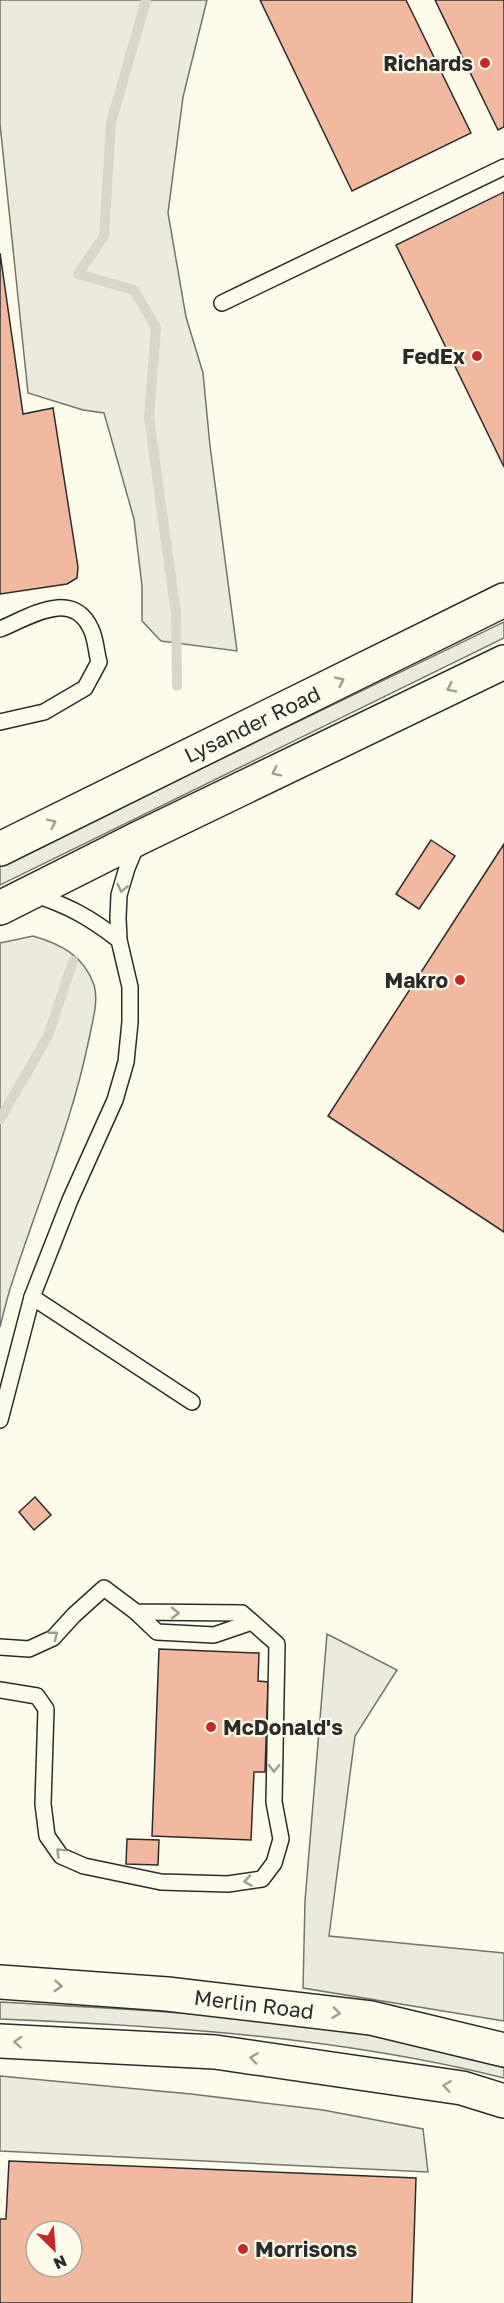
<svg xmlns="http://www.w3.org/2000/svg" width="504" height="2303" font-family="'Golos Text',sans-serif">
	<rect width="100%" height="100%" fill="#fdfbea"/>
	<!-- green -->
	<g fill="#ecebdb" stroke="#74746e" stroke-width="1.5">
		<path d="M0 0H207L183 97 168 213 186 317 203 373 210 446 237 651 161 641 142 621V586L134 519 104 413 83 410 28 393 0 124Z"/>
		<path d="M504 622V638L0 885V866Z"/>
		<path d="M33 936C61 944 84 956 94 985 99 1001 92 1023 89 1039 72 1123 38 1202 12 1283 7 1297 4 1312 0 1327V943Z"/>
		<path d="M327 1634 397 1670 355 1736 329 1936 504 1953V2021L303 1988 305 1901Z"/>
		<path d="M0 2002C132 2009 266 2016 397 2037 433 2043 468 2052 504 2060V2078C340 2037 168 2026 0 2019Z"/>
		<path d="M0 2076 191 2094 323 2110 423 2129 428 2172 0 2151Z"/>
	</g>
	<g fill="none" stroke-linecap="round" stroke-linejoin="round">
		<!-- stream -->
		<g stroke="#d8d7c9" stroke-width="10">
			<path d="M146 0 111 123 104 236 78 274 134 290 156 328 149 418 176 614 177 686"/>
			<path d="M0 1119 48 1036 73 961"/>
		</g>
	</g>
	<!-- building -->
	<g fill="#f2b8a0" stroke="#2b2b2b" stroke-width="1.5" fill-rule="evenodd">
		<path d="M260 0H406L471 133 352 191Z"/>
		<path d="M435 0H504V127L498 130Z"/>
		<path d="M504 192V467L396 245Z"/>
		<path d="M0 253 23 414 53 408 78 567 77 578 67 584 0 594Z"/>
		<path d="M431 840 455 856 419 909 396 894Z"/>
		<path d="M504 844V1232L328 1116Z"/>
		<path d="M35 1497 51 1515 34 1530 19 1512Z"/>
		<path d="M159 1649 259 1653 258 1681 268 1682 265 1772H254L251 1840 152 1836Z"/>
		<path d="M127 1839 159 1840 158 1865 126 1864Z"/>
		<path d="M9 2161 416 2178 412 2303H0V2219H6ZM36 2231H72V2267H36Z"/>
	</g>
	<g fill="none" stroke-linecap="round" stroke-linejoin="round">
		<!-- lane casing -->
		<g stroke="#2b2b2b" stroke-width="18">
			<g id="lane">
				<path d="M222 303 504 167"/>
				<path d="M0 629C30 617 72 588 91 629 96 639 96 652 99 662L85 688 44 712 0 722"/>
				<path d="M33 894C69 906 89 917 119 940"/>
				<path d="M32 1297 192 1402"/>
				<path d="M0 1420 32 1297 70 1200 115 1100 126 1062 130 1022V987L119 940 118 918 119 895 127 868 137 844"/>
				<path d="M136 1612 157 1632 214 1635 252 1622"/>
				<path d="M0 1647 29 1649 53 1638 74 1615 104 1588 136 1612 242 1613 277 1644 274 1802 281 1839 274 1863 262 1879 228 1884 161 1882 84 1866 61 1856 47 1836 43 1804 46 1709 37 1696 0 1690"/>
			</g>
		</g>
		<!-- secondary casing -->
		<g stroke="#2b2b2b" stroke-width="36">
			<g id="secondary">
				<path d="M0 849 504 600"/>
				<path d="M0 908 139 838 504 662"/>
				<path d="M0 1982 167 1994 371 2018 504 2050"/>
				<path d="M0 2041 215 2052 462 2088 504 2101"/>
			</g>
		</g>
		<!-- lane -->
		<use href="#lane" stroke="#fdfbea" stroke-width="15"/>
		<!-- secondary -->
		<use href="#secondary" stroke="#fdfbea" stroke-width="33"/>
	</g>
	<!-- one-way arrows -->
	<defs><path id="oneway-chevron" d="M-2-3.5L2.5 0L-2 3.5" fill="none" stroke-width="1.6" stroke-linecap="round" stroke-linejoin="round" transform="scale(1.5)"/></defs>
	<g stroke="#9e9d94">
		<use href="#oneway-chevron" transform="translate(340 681) rotate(-26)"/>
		<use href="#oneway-chevron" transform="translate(451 688) rotate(154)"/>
		<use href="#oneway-chevron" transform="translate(276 772) rotate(154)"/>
		<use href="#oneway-chevron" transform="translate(52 823) rotate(-26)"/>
		<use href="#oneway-chevron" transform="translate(122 888) rotate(103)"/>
		<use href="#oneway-chevron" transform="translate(175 1613)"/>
		<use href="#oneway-chevron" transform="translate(54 1635) rotate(-39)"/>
		<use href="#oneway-chevron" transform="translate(274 1768) rotate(91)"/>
		<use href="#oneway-chevron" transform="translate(60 1852) rotate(-135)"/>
		<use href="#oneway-chevron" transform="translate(248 1881) rotate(171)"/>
		<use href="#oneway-chevron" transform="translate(58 1986) rotate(4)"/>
		<use href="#oneway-chevron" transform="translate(336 2013) rotate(7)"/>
		<use href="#oneway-chevron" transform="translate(18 2042) rotate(-177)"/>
		<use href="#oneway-chevron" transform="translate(254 2058) rotate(-172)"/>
		<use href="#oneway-chevron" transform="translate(447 2086) rotate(-172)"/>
	</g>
	<!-- markers -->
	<g fill="#c62828" stroke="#fdfbea" stroke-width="2">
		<circle cx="485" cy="63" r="6"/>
		<circle cx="477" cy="356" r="6"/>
		<circle cx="460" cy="980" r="6"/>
		<circle cx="211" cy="1727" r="6"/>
		<circle cx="243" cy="2249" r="6"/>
	</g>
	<g text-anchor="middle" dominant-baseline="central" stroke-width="4.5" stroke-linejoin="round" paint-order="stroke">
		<!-- poi labels -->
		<g font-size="21" font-weight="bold" fill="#2b2b2b" stroke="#fdfbea" text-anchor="end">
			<text x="473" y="63">Richards</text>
			<text x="465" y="356">FedEx</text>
			<text x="448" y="980">Makro</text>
			<text x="223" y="1727" text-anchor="start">McDonald's</text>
			<text x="255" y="2249" text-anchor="start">Morrisons</text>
		</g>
		<!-- street labels -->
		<g font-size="21" fill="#2b2b2b" stroke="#fdfbea">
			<text transform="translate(252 724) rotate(-26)">Lysander Road</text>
			<text transform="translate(254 2004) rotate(7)">Merlin Road</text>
		</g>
	</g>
	<!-- north arrow -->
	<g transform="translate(54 2249) rotate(155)"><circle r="28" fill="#fdfbea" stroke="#a9a89e" stroke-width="1.5"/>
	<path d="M0-4.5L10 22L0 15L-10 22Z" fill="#c62828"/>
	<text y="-9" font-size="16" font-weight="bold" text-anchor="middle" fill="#2b2b2b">N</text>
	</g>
</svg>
